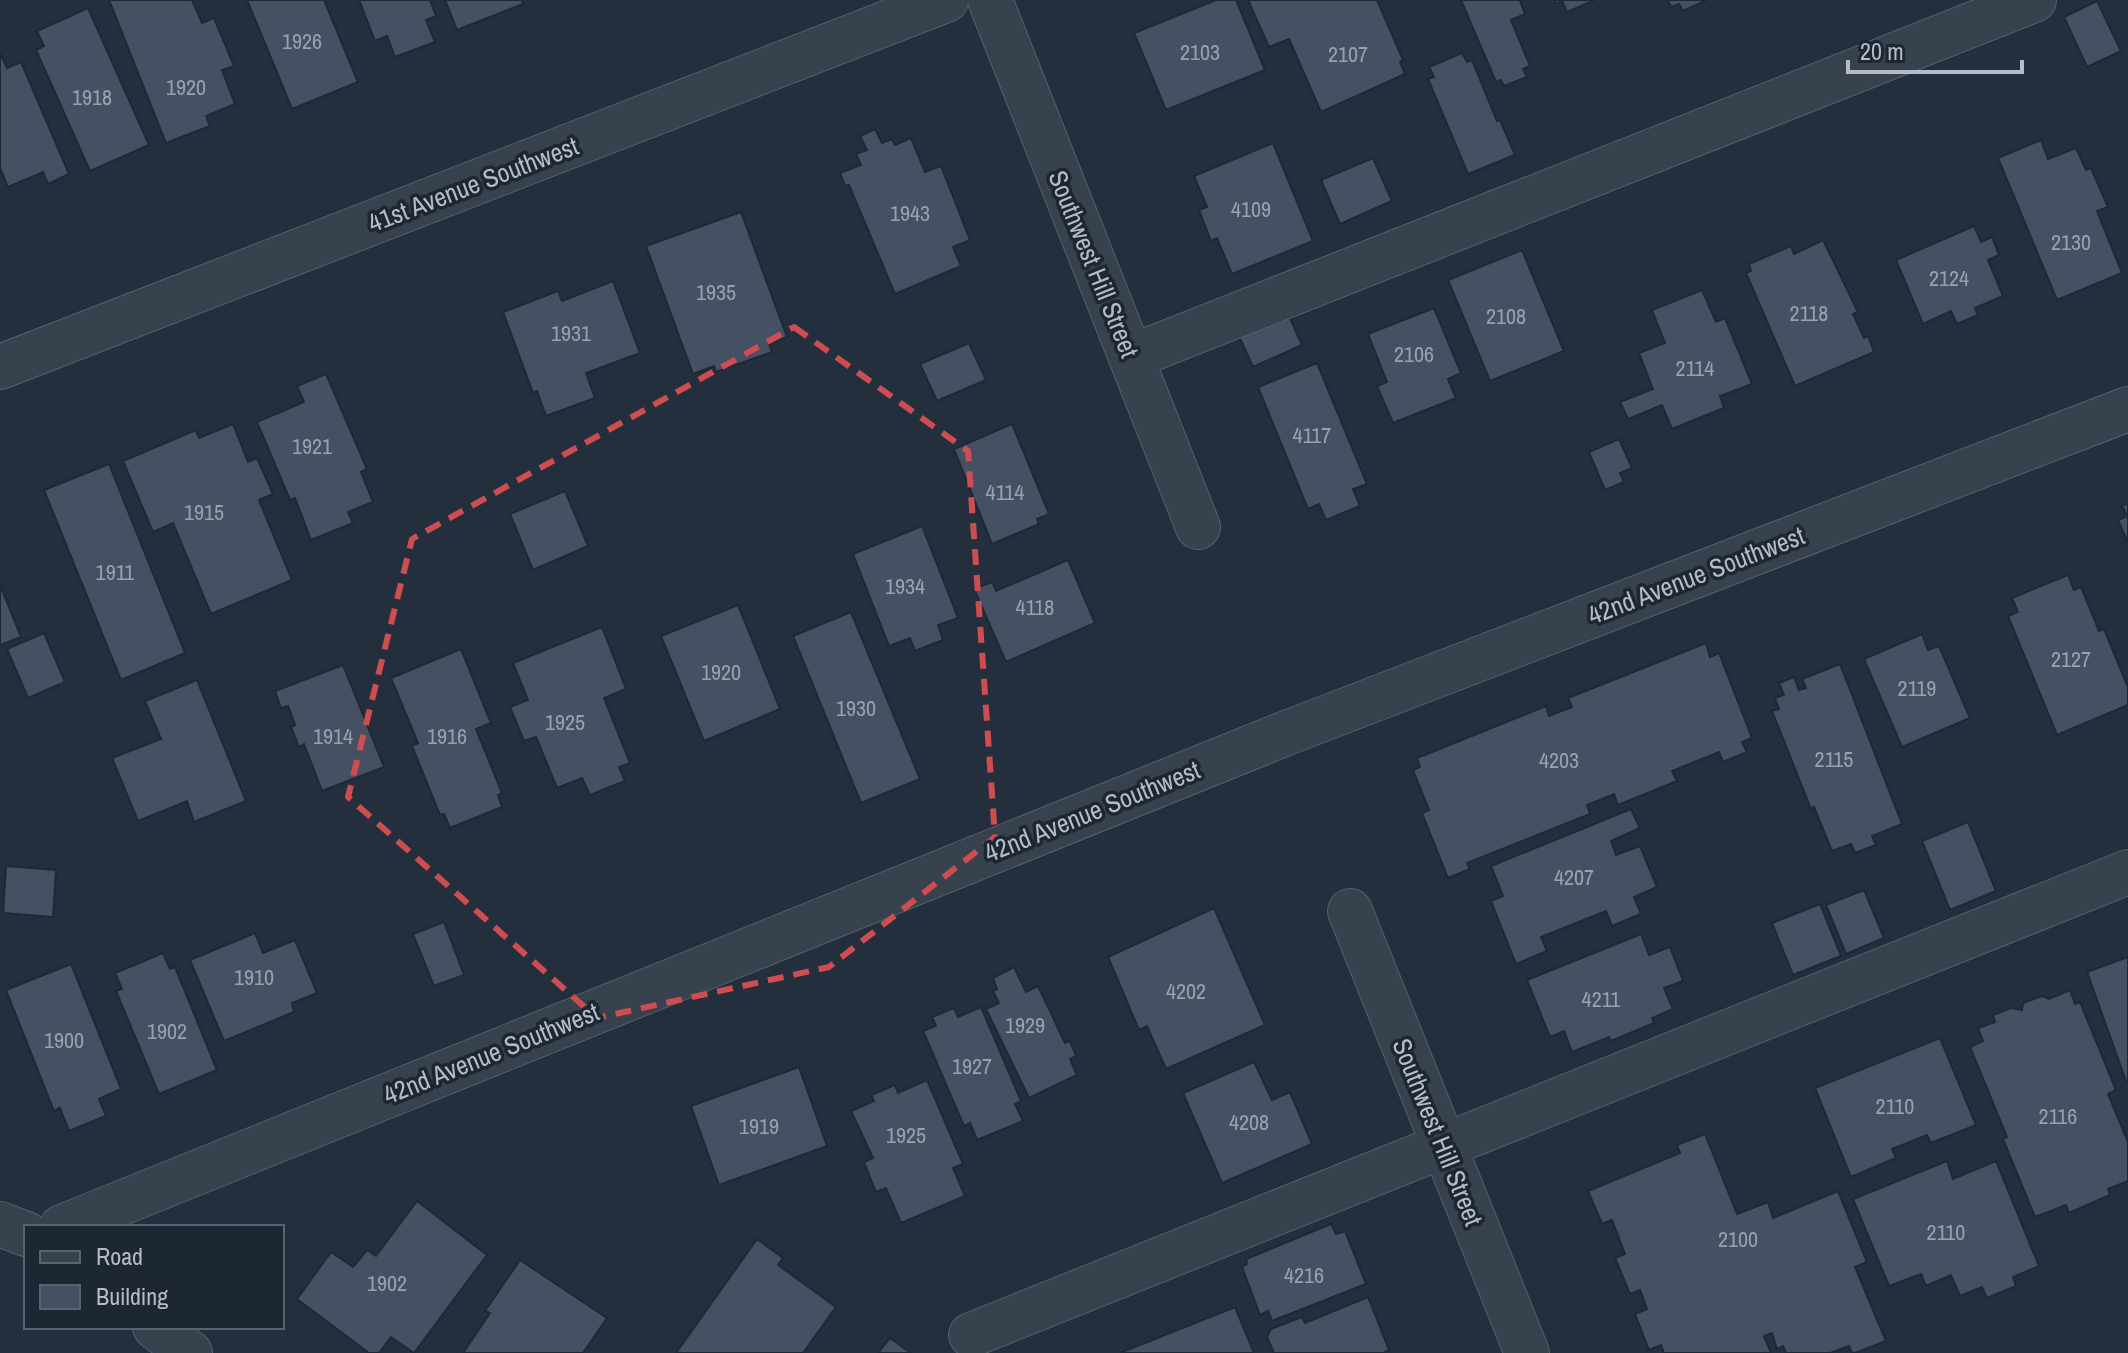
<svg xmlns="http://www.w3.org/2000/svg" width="2128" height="1353" font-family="'Archivo Narrow',sans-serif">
	<rect width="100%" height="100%" fill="#242f3e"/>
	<!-- building -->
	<g fill="#455162" stroke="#1f2835" stroke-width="2">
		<path d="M109 0H192L202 23 214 18 234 66 222 70 235 104 206 116 210 126 166 143Z"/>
		<path d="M247 0H324L358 82 292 109Z"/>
		<path d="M359 0H430L436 16 426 20 435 42 395 57 387 36 375 41Z"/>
		<path d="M445 0H522L523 4 457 30Z"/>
		<path d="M1216 0H1236L1265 70 1166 110 1134 33Z"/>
		<path d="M1248 0H1377L1403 60 1400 62 1405 74 1321 112 1289 39 1269 47Z"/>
		<path d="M1461 0H1521L1520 1 1525 14 1511 20 1530 66 1523 69 1527 77 1504 86 1501 80 1496 82Z"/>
		<path d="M1554 0H1595L1567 12 1562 1 1556 4Z"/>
		<path d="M1668 0H1707L1683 11 1679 4 1671 7Z"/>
		<path d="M2097 1 2121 51 2087 67 2064 17Z"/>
		<path d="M88 8 149 145 90 171 36 50 44 46 37 31Z"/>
		<path d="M0 53 7 68 21 62 69 174 48 184 43 172 8 187 0 168Z"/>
		<path d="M1462 53 1467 62 1472 60 1497 121 1500 120 1515 155 1468 174 1428 79 1434 77 1429 67Z"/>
		<path d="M875 129 882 143 892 139 895 145 911 138 925 172 941 166 970 240 953 247 961 266 895 294 849 185 845 186 840 173 861 165 856 154 867 150 860 136Z"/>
		<path d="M2041 140 2048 159 2076 148 2086 170 2091 168 2108 207 2097 211 2122 273 2057 300 1998 158Z"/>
		<path d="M1273 143 1313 241 1232 274 1217 238 1211 241 1199 210 1207 207 1194 176Z"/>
		<path d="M1373 158 1392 201 1340 224 1321 180Z"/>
		<path d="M741 212 787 337 769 344 772 352 716 372 714 366 693 374 646 246Z"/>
		<path d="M1974 226 1981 242 1992 237 1999 255 1988 260 2003 296 1975 308 1978 315 1957 324 1951 311 1923 324 1896 260Z"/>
		<path d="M1823 240 1858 312 1853 314 1864 338 1868 336 1874 352 1795 386 1746 273 1751 271 1749 264 1791 246 1794 254Z"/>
		<path d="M1522 250 1564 351 1490 381 1448 280Z"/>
		<path d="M613 281 640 353 586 373 595 398 546 416 537 391 533 393 503 312 558 291 562 301Z"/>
		<path d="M1702 290 1716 322 1725 318 1752 384 1720 396 1724 408 1672 429 1662 405 1628 419 1620 402 1653 389 1639 353 1665 343 1652 310Z"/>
		<path d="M1434 308 1461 373 1448 379 1456 398 1393 423 1377 386 1387 382 1368 334Z"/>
		<path d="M1288 314 1302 345 1253 367 1239 336Z"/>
		<path d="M969 343 986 380 937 401 920 364Z"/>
		<path d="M1317 363 1367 484 1353 489 1360 506 1326 520 1319 504 1308 509 1258 387Z"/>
		<path d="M326 374 367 469 361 472 373 502 348 512 353 523 311 540 295 498 290 500 257 422 304 402 297 386Z"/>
		<path d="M233 424 248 462 257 458 273 494 259 500 292 580 211 614 173 523 153 532 123 461 196 430 199 438Z"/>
		<path d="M1012 424 1049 514 1037 519 1039 524 992 544 954 449Z"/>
		<path d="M1619 439 1632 468 1620 473 1624 482 1605 490 1589 452Z"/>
		<path d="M109 464 185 653 121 680 44 490Z"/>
		<path d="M565 491 588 546 533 570 510 514Z"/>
		<path d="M2128 503V543L2118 520 2127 516 2122 506Z"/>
		<path d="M922 526 958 618 938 625 943 640 915 651 910 638 889 646 853 554Z"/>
		<path d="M1068 560 1095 623 1006 662 974 589 992 582 996 591Z"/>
		<path d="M2068 575 2074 590 2081 587 2099 631 2104 629 2128 687V705L2057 735 2008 616 2018 612 2012 598Z"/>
		<path d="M0 585 21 637 0 645Z"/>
		<path d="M738 605 780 709 704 741 661 636Z"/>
		<path d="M851 612 920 779 861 803 793 636Z"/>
		<path d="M602 627 626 689 604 698 630 763 619 767 625 781 590 795 582 778 557 788 536 737 524 741 510 707 528 700 513 663Z"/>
		<path d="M44 633 65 682 28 698 7 649Z"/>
		<path d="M1922 634 1928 650 1939 646 1970 718 1902 747 1864 659Z"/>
		<path d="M1706 643 1710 657 1719 653 1752 738 1742 742 1747 752 1723 762 1719 752 1672 771 1677 781 1618 805 1614 794 1587 805 1590 814 1467 863 1470 869 1448 878 1422 813 1429 810 1413 770 1420 767 1417 758 1546 706 1549 716 1572 707 1568 698Z"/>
		<path d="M461 649 491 723 476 729 502 793 498 795 502 807 450 828 444 814 440 815 412 746 418 743 391 678Z"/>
		<path d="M1840 664 1902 824 1872 836 1876 845 1855 853 1851 844 1832 851 1814 807 1811 809 1772 711 1779 709 1775 698 1784 695 1779 683 1794 677 1799 690 1806 688 1802 679Z"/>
		<path d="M343 665 384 767 322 791 304 744 299 747 291 727 295 725 288 706 281 708 275 691Z"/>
		<path d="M197 680 246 801 194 822 187 801 138 821 112 758 161 739 145 701Z"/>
		<path d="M1631 809 1640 828 1611 841 1616 855 1640 846 1657 887 1634 897 1641 914 1612 926 1606 911 1541 937 1547 951 1516 964 1491 901 1503 896 1491 866Z"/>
		<path d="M1968 822 1996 891 1950 910 1922 841Z"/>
		<path d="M6 866 56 870 53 917 3 913Z"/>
		<path d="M1864 890 1884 938 1846 954 1826 905Z"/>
		<path d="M1820 904 1841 956 1793 975 1772 923Z"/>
		<path d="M1214 908 1265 1025 1166 1069 1147 1026 1139 1030 1108 957Z"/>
		<path d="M444 922 464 975 434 986 413 934Z"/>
		<path d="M255 933 263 953 295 940 317 993 292 1003 294 1012 224 1041 190 960Z"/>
		<path d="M1641 934 1649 955 1670 947 1683 981 1664 988 1673 1009 1652 1018 1654 1023 1611 1041 1609 1037 1572 1052 1564 1031 1550 1037 1527 980Z"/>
		<path d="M163 953 170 969 175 967 217 1070 159 1094 116 991 122 989 115 973Z"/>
		<path d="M2128 957V1081H2126L2087 972Z"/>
		<path d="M71 964 121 1089 99 1099 106 1116 69 1131 60 1108 54 1111 6 990Z"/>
		<path d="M1014 967 1026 992 1038 986 1065 1043 1070 1041 1076 1056 1070 1059 1077 1075 1029 1098 986 1009 999 1003 993 991 997 989 993 978Z"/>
		<path d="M2070 990 2075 1004 2080 1002 2116 1090 2108 1094 2128 1142V1181L2108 1189 2110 1195 2069 1213 2066 1205 2035 1217 2003 1139 2007 1137 1970 1047 1983 1041 1978 1028 1995 1022 1993 1015 2011 1008 2022 1010 2023 1003 2042 996 2049 999Z"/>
		<path d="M981 1007 1021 1101 1015 1104 1023 1121 977 1140 970 1123 964 1126 923 1031 936 1026 932 1017 954 1008 958 1017Z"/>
		<path d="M1940 1038 1976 1125 1931 1143 1927 1135 1892 1149 1896 1158 1851 1177 1815 1088Z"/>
		<path d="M1254 1062 1272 1100 1290 1092 1312 1144 1222 1183 1183 1093Z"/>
		<path d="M799 1067 827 1146 719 1185 691 1106Z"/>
		<path d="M927 1080 963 1164 953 1168 965 1196 901 1223 886 1188 876 1192 864 1162 873 1158 851 1111 874 1101 871 1095 895 1085 898 1093Z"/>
		<path d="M1705 1134 1737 1214 1768 1202 1773 1218 1838 1191 1867 1262 1855 1267 1886 1341 1855 1353H1852L1849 1346 1830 1353H1786L1783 1346 1777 1349 1772 1333 1764 1336 1771 1353H1664L1661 1345 1649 1350 1635 1314 1647 1309 1640 1290 1630 1294 1615 1258 1625 1254 1612 1220 1602 1224 1588 1191 1680 1153 1677 1145Z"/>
		<path d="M1947 1161 1953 1179 1996 1161 2039 1266 2013 1277 2016 1286 1987 1298 1982 1287 1960 1296 1951 1275 1926 1286 1921 1274 1889 1286 1853 1199Z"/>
		<path d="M417 1201 487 1255 414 1353 391 1337 379 1353H369L297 1299 331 1252 353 1267 367 1250 376 1256Z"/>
		<path d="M1331 1224 1336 1234 1345 1231 1366 1284 1272 1321 1268 1311 1260 1315 1242 1267 1247 1264 1246 1259Z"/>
		<path d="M757 1239 783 1258 778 1265 836 1307 803 1353H676Z"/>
		<path d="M520 1260 607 1318 583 1353H463L490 1313 485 1311Z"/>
		<path d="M1368 1297 1389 1350 1383 1353H1274L1267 1337 1271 1329 1302 1317 1305 1323Z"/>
		<path d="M1235 1307 1254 1353H1120Z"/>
		<path d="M890 1338 911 1353H878Z"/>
	</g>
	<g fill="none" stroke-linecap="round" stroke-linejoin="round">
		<!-- minor casing -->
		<g stroke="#565f6c" stroke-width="46">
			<g id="minor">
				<path d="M990 0 1198 527"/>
				<path d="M1131 357 2034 0"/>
				<path d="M0 367 946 0"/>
				<path d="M1350 911 1527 1353"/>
				<path d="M0 1224 26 1234"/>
				<path d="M62 1227 1284 734 2128 409"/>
				<path d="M155 1327 190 1353"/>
				<path d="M971 1335 2128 872"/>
			</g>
		</g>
		<!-- minor -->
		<use href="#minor" stroke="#38414e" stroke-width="44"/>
	</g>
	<!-- marked area -->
	<path fill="none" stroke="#ce4d50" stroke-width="6" stroke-dasharray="16 10" stroke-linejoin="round" d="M794 327 968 451 995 837 829 967 597 1018 348 797 412 539Z"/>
	<g text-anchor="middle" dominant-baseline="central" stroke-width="7" stroke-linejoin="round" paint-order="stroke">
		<!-- number labels -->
		<g font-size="22" fill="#98a1af">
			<text x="302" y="41">1926</text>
			<text x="1200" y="52">2103</text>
			<text x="1348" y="54">2107</text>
			<text x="186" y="87">1920</text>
			<text x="92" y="97">1918</text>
			<text x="1251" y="209">4109</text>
			<text x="910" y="213">1943</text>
			<text x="2071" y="242">2130</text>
			<text x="1949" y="278">2124</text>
			<text x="716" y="292">1935</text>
			<text x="1809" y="313">2118</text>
			<text x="1506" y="316">2108</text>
			<text x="571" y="333">1931</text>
			<text x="1414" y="354">2106</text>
			<text x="1695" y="368">2114</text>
			<text x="1312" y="435">4117</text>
			<text x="312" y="446">1921</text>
			<text x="1005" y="492">4114</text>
			<text x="204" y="512">1915</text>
			<text x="115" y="572">1911</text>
			<text x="905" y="586">1934</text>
			<text x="1035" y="607">4118</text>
			<text x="2071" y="659">2127</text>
			<text x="721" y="672">1920</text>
			<text x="1917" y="688">2119</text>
			<text x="856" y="708">1930</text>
			<text x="565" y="722">1925</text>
			<text x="333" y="736">1914</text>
			<text x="447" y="736">1916</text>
			<text x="1834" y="759">2115</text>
			<text x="1559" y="760">4203</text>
			<text x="1574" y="877">4207</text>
			<text x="254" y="977">1910</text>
			<text x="1186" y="991">4202</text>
			<text x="1601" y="999">4211</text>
			<text x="1025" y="1025">1929</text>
			<text x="167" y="1031">1902</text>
			<text x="64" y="1040">1900</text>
			<text x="972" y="1066">1927</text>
			<text x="1895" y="1106">2110</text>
			<text x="2058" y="1116">2116</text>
			<text x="1249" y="1122">4208</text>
			<text x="759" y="1126">1919</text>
			<text x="906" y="1135">1925</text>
			<text x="1946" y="1232">2110</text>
			<text x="1738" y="1239">2100</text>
			<text x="1304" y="1275">4216</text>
			<text x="387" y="1283">1902</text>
		</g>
		<!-- street labels -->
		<g font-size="26" fill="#b4bcc9" stroke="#1d2633">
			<text transform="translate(473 184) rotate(-21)">41st Avenue Southwest</text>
			<text transform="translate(1094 264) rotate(68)">Southwest Hill Street</text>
			<text transform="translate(1696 575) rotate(-21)">42nd Avenue Southwest</text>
			<text transform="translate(1092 811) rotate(-22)">42nd Avenue Southwest</text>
			<text transform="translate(491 1053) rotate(-22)">42nd Avenue Southwest</text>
			<text transform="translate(1438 1132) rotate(68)">Southwest Hill Street</text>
		</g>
	</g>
	<!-- legend -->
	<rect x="24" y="1225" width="260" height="104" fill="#1d2633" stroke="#59626f" stroke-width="2"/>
	<rect x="40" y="1251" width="40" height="12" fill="#38414e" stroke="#59626f" stroke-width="2"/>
	<text x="96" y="1265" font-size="24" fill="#b4bcc9">Road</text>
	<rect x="40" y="1285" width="40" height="24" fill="#455162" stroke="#59626f" stroke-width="2"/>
	<text x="96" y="1305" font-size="24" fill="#b4bcc9">Building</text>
	<!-- scale -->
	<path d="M1848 60v12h174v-12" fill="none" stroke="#b4bcc9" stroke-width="4"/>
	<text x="1860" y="60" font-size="24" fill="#b4bcc9" stroke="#1d2633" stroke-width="6" paint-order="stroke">20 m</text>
</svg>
